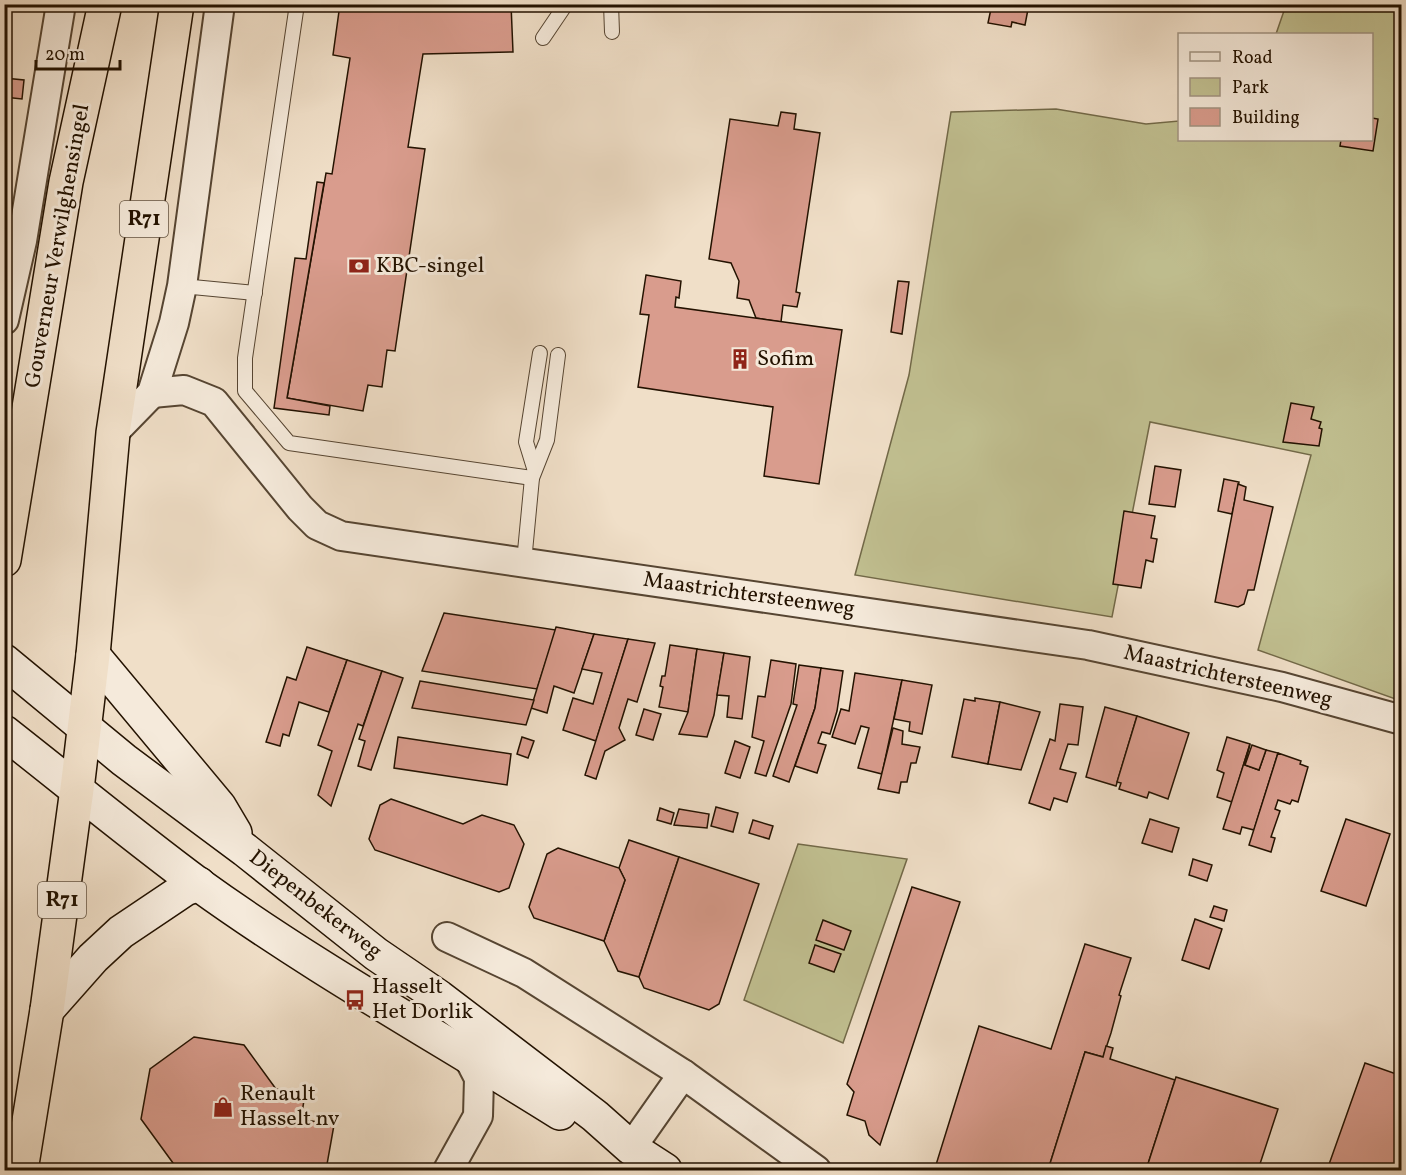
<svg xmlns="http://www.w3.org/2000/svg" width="1406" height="1175" font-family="Vollkorn,serif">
	<rect width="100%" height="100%" fill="#f0dfc8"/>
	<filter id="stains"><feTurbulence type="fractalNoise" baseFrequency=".00333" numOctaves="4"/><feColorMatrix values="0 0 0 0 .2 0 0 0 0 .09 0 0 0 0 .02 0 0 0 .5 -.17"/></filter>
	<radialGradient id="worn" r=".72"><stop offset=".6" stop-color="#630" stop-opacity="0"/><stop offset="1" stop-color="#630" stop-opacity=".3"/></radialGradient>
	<!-- green -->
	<g fill="#c1c091" stroke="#726948" stroke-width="1.5">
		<path d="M1286 5H1401V701L1258 650 1311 455 1150 422 1112 617 855 575 909 375 951 112 1056 109 1146 124 1179 121 1180 140H1372V34H1276Z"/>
		<path d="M798 844 907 859 843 1043 744 1000Z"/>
	</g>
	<!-- building -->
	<g fill="#d99c8d" stroke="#231200" stroke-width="1.5">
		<path d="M340 4H511L513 52 423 54 408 147 425 149 395 351 387 350 382 387 368 385 363 411 287 398 326 173 332 174 350 58 333 55Z"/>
		<path d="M992 4H1029L1025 25 1012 22 1011 27 988 23Z"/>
		<path d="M1029 4H1046L1045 11 1028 8Z"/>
		<path d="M1123 4H1150L1149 10Z"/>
		<path d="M4 78 24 80 22 99 4 97Z"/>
		<path d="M781 112 796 114 794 129 820 133 796 292 800 293 797 307 783 305 781 322 756 318 749 300 737 298 739 281 731 263 709 259 730 119 778 126Z"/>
		<path d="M1372 118 1378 119 1373 151 1340 146 1341 140H1372Z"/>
		<path d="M317 182 324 183 287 398 330 406 329 415 274 408 295 258 306 259Z"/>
		<path d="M646 275 681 281 679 298 676 297 675 307 842 330 819 484 764 476 773 407 638 387 649 315 640 314Z"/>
		<path d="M898 281 909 282 902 334 891 332Z"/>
		<path d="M1291 403 1314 407 1311 419 1321 422 1319 428 1322 429 1319 446 1283 442Z"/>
		<path d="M1155 466 1181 470 1175 507 1149 504Z"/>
		<path d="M1224 479 1239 482 1232 514 1218 511Z"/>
		<path d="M1238 484 1246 487 1244 500 1273 507 1254 590H1248L1244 604 1238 607 1215 602Z"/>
		<path d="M1124 511 1155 516 1151 538 1157 539 1153 562 1146 560 1141 588 1113 584Z"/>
		<path d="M444 613 556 630 537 689 422 671Z"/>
		<path d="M556 627 594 634 574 693 554 686 547 713 531 708Z"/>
		<path d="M594 634 628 639 596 741 563 730 573 698 593 704 602 673 582 669Z"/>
		<path d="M628 639 655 643 637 702 628 699 619 728 625 740 605 751 596 779 585 775Z"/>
		<path d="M670 645 697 649 688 712 659 707 663 687 660 686 662 676H665Z"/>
		<path d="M307 647 347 660 329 712 299 702 289 736 283 734 280 746 266 742 287 677 296 680Z"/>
		<path d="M697 649 724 653 714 715 707 737 679 734 688 712Z"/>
		<path d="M724 653 750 657 742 719 727 717 729 696 717 695Z"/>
		<path d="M347 660 382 671 363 726 358 724 331 806 318 795 332 751 318 745Z"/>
		<path d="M771 660 796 664 791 704 766 776 755 773 764 741 752 737 758 696 765 697Z"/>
		<path d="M799 665 821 668 815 708 789 782 773 776 797 705 793 704Z"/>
		<path d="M821 668 843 671 837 711 830 734 822 732 818 743 826 745 817 773 795 766 815 708Z"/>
		<path d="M382 671 403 678 371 770 358 766 365 741 359 739Z"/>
		<path d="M855 673 902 680 882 774 858 768 869 728 861 726 855 744 832 737 841 709 849 711Z"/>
		<path d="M902 680 932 685 922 734 909 731 910 722 894 719Z"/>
		<path d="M420 681 534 700 526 725 412 708Z"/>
		<path d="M975 698 1000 702 988 764 952 757 964 699 975 701Z"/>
		<path d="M1000 702 1040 712 1021 770 988 764Z"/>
		<path d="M1060 704 1083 707 1078 745 1068 744 1060 769 1076 773 1067 802 1054 798 1050 810 1029 803 1050 739 1055 741Z"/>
		<path d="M1105 707 1137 716 1116 786 1086 777Z"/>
		<path d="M644 709 661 714 653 740 636 735Z"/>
		<path d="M1137 716 1189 733 1168 799 1149 792 1147 798 1119 789 1121 783 1117 782Z"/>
		<path d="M893 728 903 731 902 744 920 747 916 763H911L907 782H901L899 793 878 789Z"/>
		<path d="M398 737 511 754 507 785 394 768Z"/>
		<path d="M522 737 534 741 528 758 517 754Z"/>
		<path d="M1227 737 1250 744 1232 802 1217 797 1224 773 1217 770Z"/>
		<path d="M735 741 750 747 740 778 725 773Z"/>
		<path d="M1250 744 1245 765 1259 770 1266 750 1278 753 1254 830 1242 827 1240 834 1223 829Z"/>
		<path d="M1252 745 1266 750 1259 770 1245 765Z"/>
		<path d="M1278 753 1301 761 1300 764 1308 767 1298 802 1292 800 1290 804 1278 800 1275 809 1280 811 1271 837 1275 838 1271 852 1249 845Z"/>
		<path d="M391 799 463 824 482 815 514 825 524 844 509 888 499 892 375 850 369 839 380 805Z"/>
		<path d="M716 807 738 813 733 832 711 826Z"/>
		<path d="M660 808 674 813 671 824 657 820Z"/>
		<path d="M679 809 709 814 707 828 674 825Z"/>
		<path d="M1150 819 1179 828 1172 852 1142 843Z"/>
		<path d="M1346 819 1390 834 1366 906 1321 891Z"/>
		<path d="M753 820 773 826 769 839 749 833Z"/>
		<path d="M629 840 679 857 639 977 618 971 604 941 625 880 619 868Z"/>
		<path d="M558 848 619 868 625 880 604 941 534 918 529 907 547 854Z"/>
		<path d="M679 857 759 884 719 1004 709 1010 644 988 639 977Z"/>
		<path d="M1193 859 1212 865 1207 881 1189 875Z"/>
		<path d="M912 887 960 902 880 1145 869 1135 865 1121 847 1115 854 1092 847 1084Z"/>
		<path d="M1214 906 1227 910 1224 921 1210 917Z"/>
		<path d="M1195 919 1222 929 1209 969 1182 960Z"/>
		<path d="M823 920 851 931 844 950 816 940Z"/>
		<path d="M1400 938H1402V954L1395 952Z"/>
		<path d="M1085 944 1131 958 1119 995 1121 996 1111 1033 1103 1057 1085 1052 1048 1170H937L935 1168 979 1026 1051 1049Z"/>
		<path d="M815 945 841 954 834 972 809 963Z"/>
		<path d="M194 1037 244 1045 276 1089 305 1094 301 1119 334 1125 326 1170H171L173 1163 141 1119 150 1069Z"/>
		<path d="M1106 1046 1113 1048 1110 1059 1175 1080 1146 1170H1048L1085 1052 1103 1057Z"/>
		<path d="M1365 1063 1402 1076V1170H1327Z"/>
		<path d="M1176 1077 1278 1109 1258 1170H1146Z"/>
	</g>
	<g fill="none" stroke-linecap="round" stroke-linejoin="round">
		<!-- lane casing -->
		<g stroke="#564532" stroke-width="16">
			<g id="lane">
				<path d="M297 4 245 358V391L289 443 532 478"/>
				<path d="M611 4 612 32"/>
				<path d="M543 38 566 4"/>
				<path d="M182 286 255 293"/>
				<path d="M534 468 526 442 540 353"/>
				<path d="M524 562 532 478 547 440 558 355"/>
			</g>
		</g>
		<!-- street casing -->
		<g stroke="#564532" stroke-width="32">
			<g id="street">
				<path d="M4 320 22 241 61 4"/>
				<path d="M152 393 184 390 214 402 300 508 317 525 341 536 1088 645 1282 687 1402 720"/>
				<path d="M113 433 152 393 174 323 182 286 220 4"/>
				<path d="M447 937 524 973 683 1074 816 1170"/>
				<path d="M631 1148 683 1074"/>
				<path d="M448 1170 478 1116 479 1078 466 1053"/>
			</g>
		</g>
		<!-- secondary casing -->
		<g stroke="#231200" stroke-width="36">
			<g id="secondary">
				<path d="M93 655 219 806 235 833"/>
				<path d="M4 661 124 760 245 850 376 954 439 997 595 1116 631 1148 665 1170"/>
				<path d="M4 732C69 783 132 835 198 884 313 967 439 1037 560 1113"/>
				<path d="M47 1010 93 958 121 932 185 889 199 884"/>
			</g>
		</g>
		<!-- highway casing -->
		<g stroke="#231200" stroke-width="36">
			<g id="highway">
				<path d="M4 560 66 182 105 4"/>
				<path d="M21 1170 47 1010 77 789 93 655 113 433 177 4"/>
			</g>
		</g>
		<!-- lane -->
		<use href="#lane" stroke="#f5eadb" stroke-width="14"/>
		<!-- street -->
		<use href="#street" stroke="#f5eadb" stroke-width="28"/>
		<!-- secondary -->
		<use href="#secondary" stroke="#f5eadb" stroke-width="33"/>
		<!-- highway -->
		<use href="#highway" stroke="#f0dfc8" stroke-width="33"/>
	</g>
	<!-- icons -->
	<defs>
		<g id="bank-bare" transform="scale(1.62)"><path d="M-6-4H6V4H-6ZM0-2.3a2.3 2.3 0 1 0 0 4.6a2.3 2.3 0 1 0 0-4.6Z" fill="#8f2418" stroke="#f5eadb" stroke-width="2.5" paint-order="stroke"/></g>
		<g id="building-bare" transform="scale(1.62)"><path d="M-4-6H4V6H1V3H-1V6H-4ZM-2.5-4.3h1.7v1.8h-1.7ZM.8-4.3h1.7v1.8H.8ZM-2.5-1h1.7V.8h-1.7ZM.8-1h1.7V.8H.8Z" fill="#8f2418" stroke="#f5eadb" stroke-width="2.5" paint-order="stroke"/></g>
		<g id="bus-bare" transform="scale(1.62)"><path d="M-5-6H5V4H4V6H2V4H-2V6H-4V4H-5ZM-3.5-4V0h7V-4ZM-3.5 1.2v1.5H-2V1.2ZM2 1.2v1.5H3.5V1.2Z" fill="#8f2418" stroke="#f5eadb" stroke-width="2.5" paint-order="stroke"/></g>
		<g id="shop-bare" transform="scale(1.62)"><path d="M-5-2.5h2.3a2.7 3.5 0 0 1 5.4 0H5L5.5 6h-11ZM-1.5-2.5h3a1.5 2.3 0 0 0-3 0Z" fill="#8f2418" stroke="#f5eadb" stroke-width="2.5" paint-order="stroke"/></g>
	</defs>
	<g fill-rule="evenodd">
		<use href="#bank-bare" x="359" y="266"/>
		<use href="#building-bare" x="740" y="359"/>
		<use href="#bus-bare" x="355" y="1000"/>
		<use href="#shop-bare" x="223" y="1107"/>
	</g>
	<g text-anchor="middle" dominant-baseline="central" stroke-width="6" stroke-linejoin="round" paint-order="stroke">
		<!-- shield labels -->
		<g fill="#f5eadb" stroke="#625342" stroke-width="1.5">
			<rect x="120" y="201" width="48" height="36" rx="4.5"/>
			<rect x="38" y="882" width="48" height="36" rx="4.5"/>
		</g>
		<g font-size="21" font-weight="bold" fill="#231200">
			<text x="144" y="219">R71</text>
			<text x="62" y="900">R71</text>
		</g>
		<!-- street labels -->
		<g font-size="22" fill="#231200" stroke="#f5eadb">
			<text transform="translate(58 246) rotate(-80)">Gouverneur Verwilghensingel</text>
			<text transform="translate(749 595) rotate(8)">Maastrichtersteenweg</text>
			<text transform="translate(1228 677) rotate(13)">Maastrichtersteenweg</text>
			<text transform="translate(315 905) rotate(38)">Diepenbekerweg</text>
		</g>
		<!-- poi labels -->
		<g font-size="22" fill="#231200" stroke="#f5eadb" text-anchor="start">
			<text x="376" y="266">KBC-singel</text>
			<text x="757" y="359">Sofim</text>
			<text x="372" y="987">Hasselt<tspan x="372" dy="25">Het Dorlik</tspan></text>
			<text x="240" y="1094">Renault<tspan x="240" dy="25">Hasselt nv</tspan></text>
		</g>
	</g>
	<!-- margin -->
	<rect width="1406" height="1175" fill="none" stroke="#f0dfc8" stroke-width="24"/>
	<rect x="6" y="6" width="1394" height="1163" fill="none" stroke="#231200" stroke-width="3"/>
	<rect x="12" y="12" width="1382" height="1151" fill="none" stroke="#231200" stroke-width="1.5"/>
	<!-- legend -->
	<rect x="1178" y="33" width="195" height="108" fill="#f5eadb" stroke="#a19483" stroke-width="1.5"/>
	<rect x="1190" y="52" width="30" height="9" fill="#f5eadb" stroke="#a19483" stroke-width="1.5"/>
	<text x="1232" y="63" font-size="18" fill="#231200">Road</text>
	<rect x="1190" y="78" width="30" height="18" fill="#c1c091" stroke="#a19483" stroke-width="1.5"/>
	<text x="1232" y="93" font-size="18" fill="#231200">Park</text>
	<rect x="1190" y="108" width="30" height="18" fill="#d99c8d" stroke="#a19483" stroke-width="1.5"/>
	<text x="1232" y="123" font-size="18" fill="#231200">Building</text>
	<!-- scale -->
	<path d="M36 60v9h84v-9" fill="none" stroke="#231200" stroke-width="3"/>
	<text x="45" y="60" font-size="18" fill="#231200" stroke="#f5eadb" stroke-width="4.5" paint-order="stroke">20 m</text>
	<rect width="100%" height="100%" filter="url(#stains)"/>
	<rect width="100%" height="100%" fill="url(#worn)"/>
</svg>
